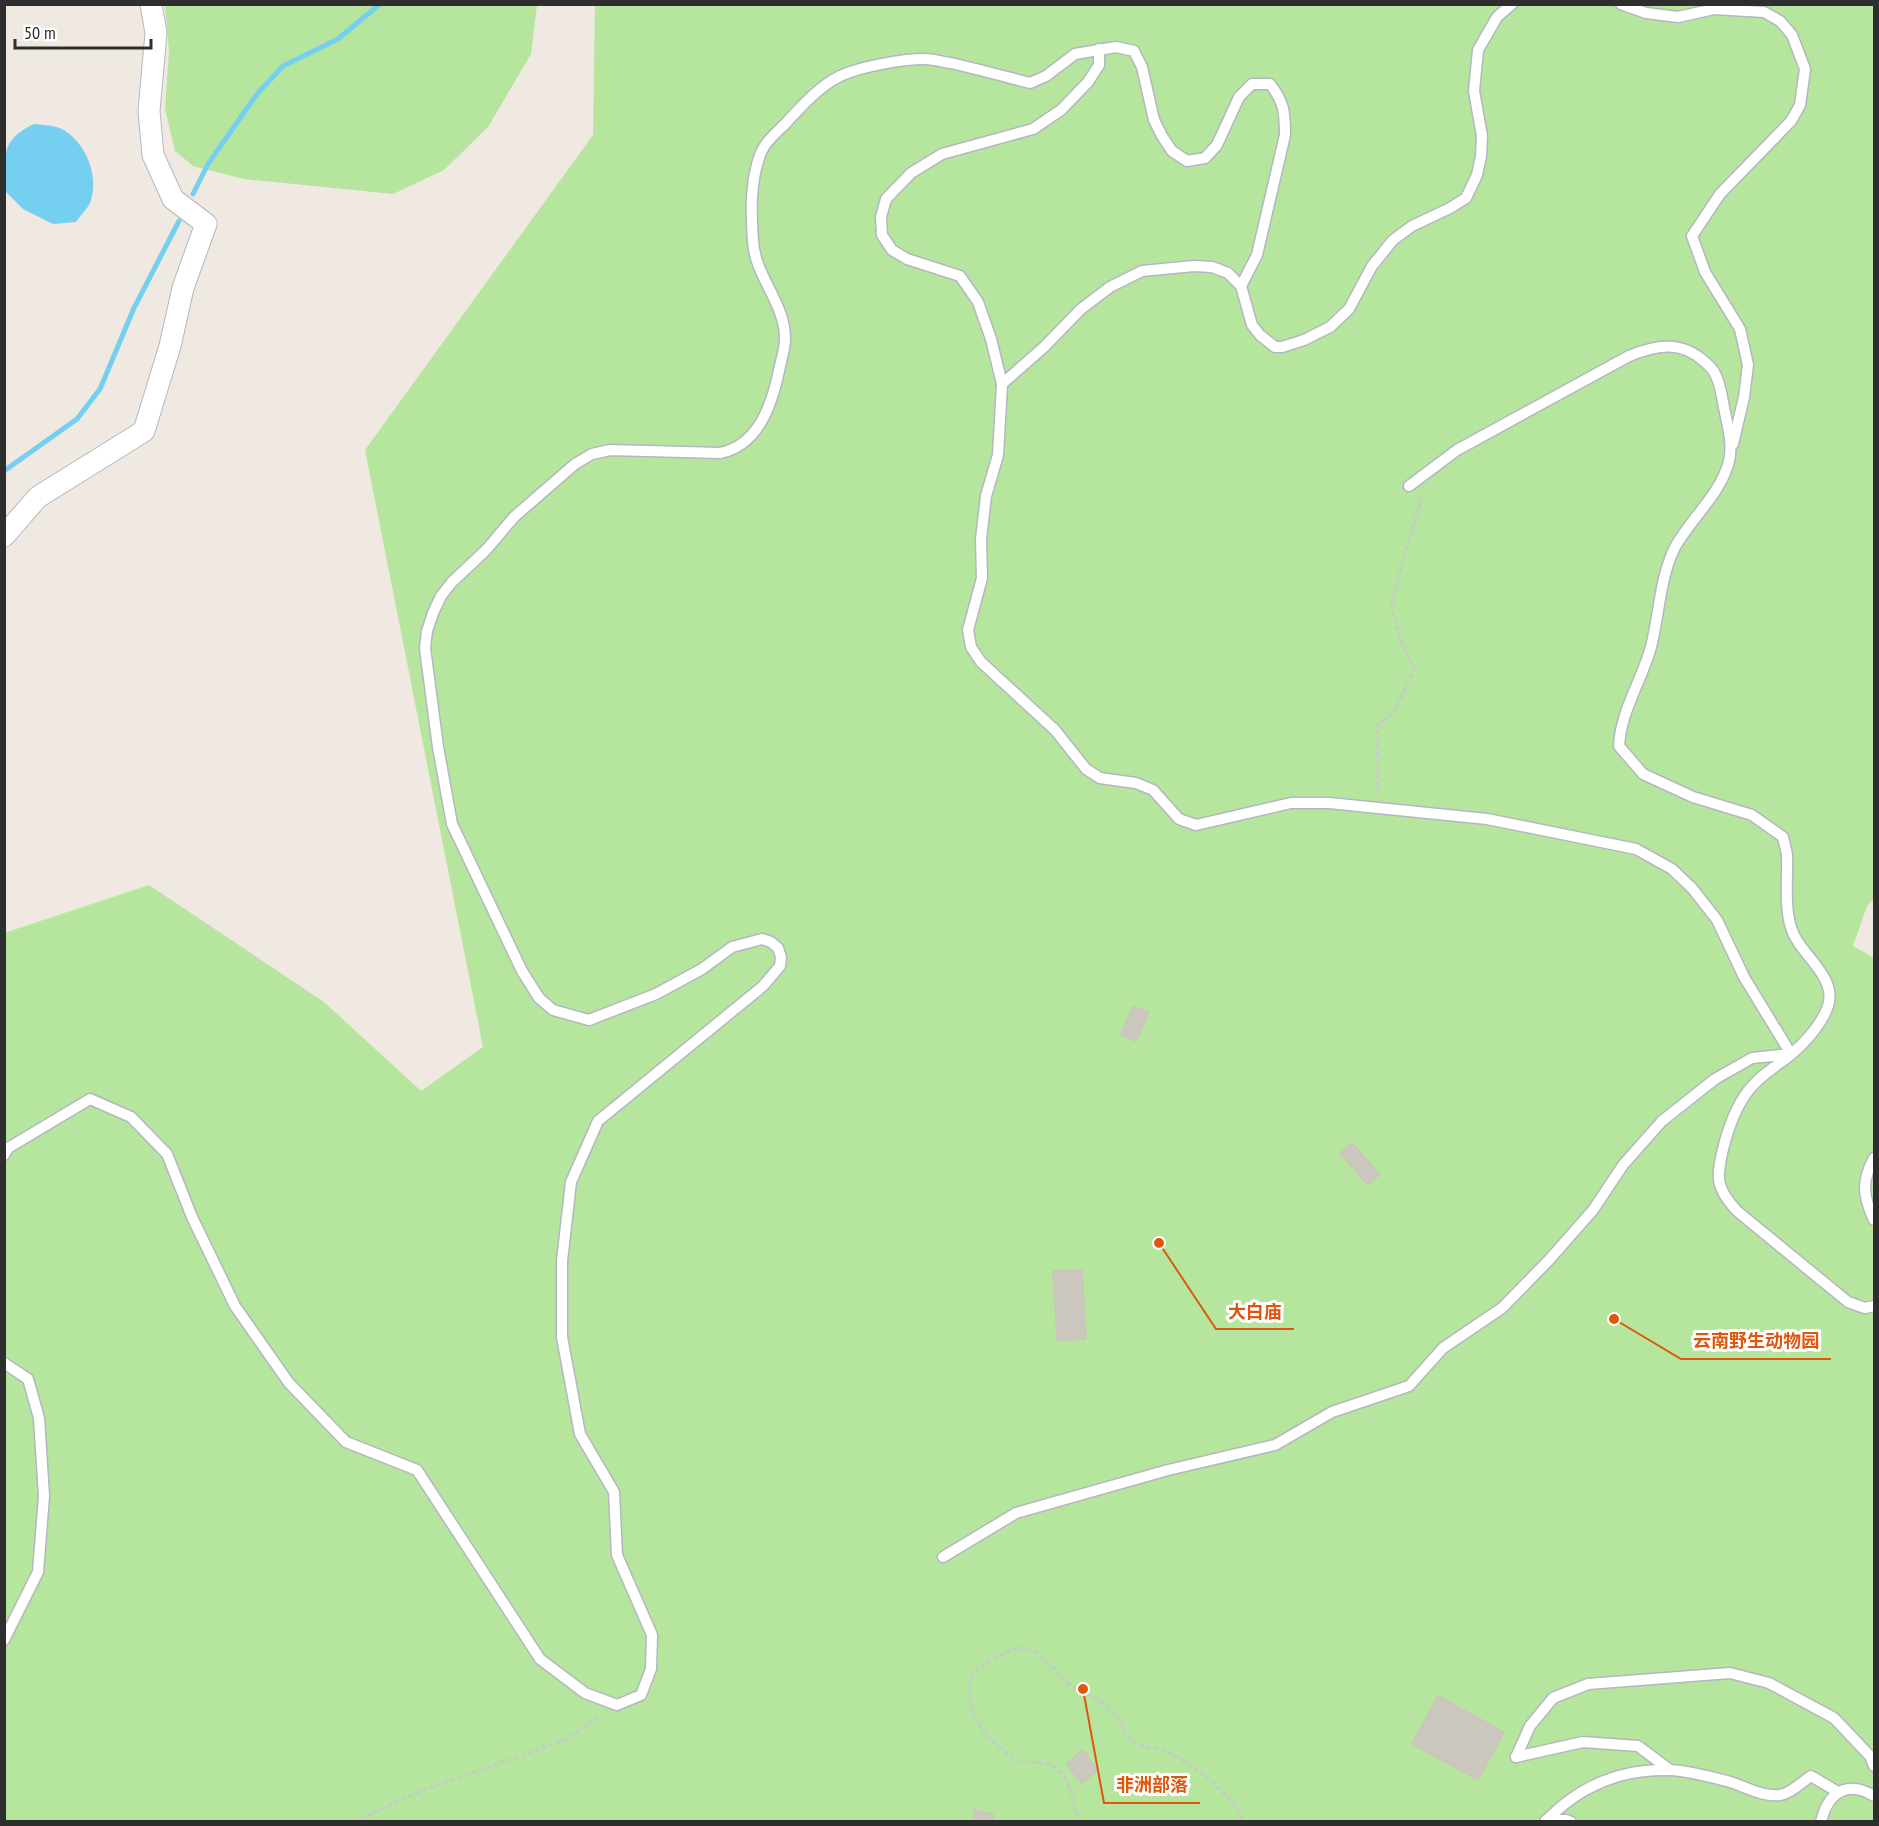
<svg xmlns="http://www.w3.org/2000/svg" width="1879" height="1826" font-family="'PT Sans Narrow','Noto Sans SC',sans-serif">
	<rect width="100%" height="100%" fill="#efe9e1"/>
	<!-- green -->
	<g fill="#b6e59e">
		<path d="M165 5V4L537 5 531 54 488 127 444 170 393 194 244 179 193 166 175 151 165 109 169 50Z"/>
		<path d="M595 5H1874V899L1867 906 1853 946 1874 958V1821H5L4 933 149 885 324 1002 421 1091 483 1047 365 450 593 135Z"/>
	</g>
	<!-- water -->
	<path fill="#75cff0" d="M34 124C42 125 54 125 62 129 86 142 100 177 90 203 87 209 80 216 76 222L53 224 23 209 5 191C4 157 0 140 34 124Z"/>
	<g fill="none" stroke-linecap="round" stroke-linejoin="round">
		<!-- stream -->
		<g stroke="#75cff0" stroke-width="5">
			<path d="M193 194 208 164 257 94 283 66 338 39 380 4"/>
			<path d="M4 471 77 419 100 389 134 308 179 221"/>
		</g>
	</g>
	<!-- building -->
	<g fill="#cbc7bf" stroke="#cbc5ba" stroke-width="1.5">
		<path d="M1133 1006 1149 1013 1136 1041 1121 1035Z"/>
		<path d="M1352 1143 1380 1174 1368 1185 1340 1153Z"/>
		<path d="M1082 1270 1086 1339 1057 1341 1053 1271Z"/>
		<path d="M1438 1696 1504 1732 1478 1780 1412 1744Z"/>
		<path d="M1083 1750 1098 1770 1082 1783 1066 1764Z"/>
		<path d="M975 1810 993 1814 992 1822H973Z"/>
	</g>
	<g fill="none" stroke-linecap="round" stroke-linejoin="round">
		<!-- lane casing -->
		<g stroke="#b4b7c1" stroke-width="13">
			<g id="lane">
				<path d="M1621 4 1646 13 1678 17 1714 9 1764 12 1780 21 1792 35 1805 69 1800 105 1791 121 1720 194 1692 236 1705 272 1740 329 1748 365 1744 397 1733 444"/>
				<path d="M1002 384 1044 347 1081 309 1110 287 1142 271 1194 266 1212 267 1228 273 1241 286 1252 325 1260 335 1275 347H1282L1304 340 1330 327 1349 309 1372 266 1393 240 1412 226 1450 208 1466 198 1477 175 1481 156 1482 136 1474 91 1478 50 1497 17 1512 4"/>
				<path d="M1409 486 1457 450 1629 356C1657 345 1681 340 1705 362 1708 365 1712 368 1714 372 1721 383 1722 399 1725 412 1728 428 1733 444 1729 461 1721 494 1690 519 1674 549 1660 579 1659 615 1651 647 1642 680 1621 710 1619 746L1643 774 1693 797 1752 815 1783 837C1784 842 1786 849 1787 855 1788 879 1783 913 1794 935 1804 957 1837 978 1828 1006 1822 1024 1804 1044 1789 1056 1775 1067 1759 1076 1748 1091 1735 1108 1728 1129 1723 1149 1716 1179 1716 1188 1737 1211L1848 1302 1865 1308 1874 1306"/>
				<path d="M4 1155 8 1148 90 1099 131 1117 167 1154 192 1217 235 1306 289 1383 346 1442 417 1470 540 1659 585 1693 617 1705 641 1695 651 1669 652 1635 617 1555 614 1492 580 1434 562 1337V1261L571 1182 598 1121 763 986 780 966 781 957 778 948 771 942 762 939 732 947 702 969 656 994 589 1020 553 1010 539 998 522 971 452 824 438 747 425 648 427 631 433 613 441 596 452 582 486 550 514 517 575 464 592 454 610 450 720 453C760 445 773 401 780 366 782 357 785 348 785 339 785 302 755 277 753 241 751 213 750 182 760 155 764 143 776 133 785 124 801 107 818 87 840 76 859 67 902 59 924 59 933 59 942 62 951 63 977 69 1003 76 1030 83L1046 76 1075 54 1116 47 1134 51 1142 67 1154 120 1162 136 1172 151 1187 161 1205 158 1217 145 1239 97 1252 84H1270C1284 102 1285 112 1285 135L1257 255 1241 286"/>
				<path d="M1874 1158C1861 1182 1863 1196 1874 1220"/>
				<path d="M4 1363 28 1379 39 1418 44 1496 38 1572 4 1640"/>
				<path d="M943 1557 1016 1513 1168 1470 1275 1445 1332 1412 1409 1386 1443 1348 1502 1308 1549 1260 1593 1210 1623 1165 1662 1121 1715 1079 1752 1058 1791 1054 1744 977 1717 920 1692 888 1672 869 1636 849 1487 819 1329 803H1291L1196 825 1179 819 1153 790 1136 783 1100 778 1086 769 1055 730 981 662 971 647 968 630 982 578 981 539 986 496 998 455 1002 384 991 339 978 302 960 276 907 259 892 250 882 235 881 217 886 199 911 173 942 154 1033 129 1061 110 1088 82 1099 65V49"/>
				<path d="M1516 1757 1530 1726 1553 1698 1588 1684 1730 1673 1769 1683 1834 1718 1870 1756 1874 1766"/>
				<path d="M1516 1757 1583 1742 1638 1746 1670 1770"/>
				<path d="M1546 1820H1566L1571 1822"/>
				<path d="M1545 1822C1578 1787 1620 1769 1668 1770 1687 1770 1709 1777 1727 1781 1745 1786 1761 1797 1780 1795 1790 1794 1803 1781 1811 1776L1838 1792"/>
				<path d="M1821 1822C1828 1792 1847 1780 1874 1796"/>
			</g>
		</g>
		<!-- street casing -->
		<g stroke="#b4b7c1" stroke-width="23">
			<path id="street" d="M4 536 38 497 144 431 170 346 183 288 206 224 173 199 153 155 149 111 156 33 151 4"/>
		</g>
		<!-- path -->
		<g stroke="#c9c9c9" stroke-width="3" stroke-dasharray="4.5 3" stroke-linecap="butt">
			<path d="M1378 794 1377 726 1394 713 1414 669 1403 645 1391 608 1402 564 1421 500 1418 496"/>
			<path d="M354 1822 418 1792 565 1740 602 1715"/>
			<path d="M1082 1822C1069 1805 1075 1779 1053 1766 1045 1761 1031 1764 1021 1761 1012 1759 1006 1753 998 1746 975 1726 965 1704 972 1673 994 1659 999 1652 1027 1647 1032 1650 1038 1653 1042 1657 1053 1666 1060 1678 1072 1686 1085 1695 1099 1698 1111 1710 1121 1719 1124 1736 1135 1743 1144 1748 1157 1747 1166 1751 1194 1765 1231 1793 1244 1822"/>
		</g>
		<!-- lane -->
		<use href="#lane" stroke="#fff" stroke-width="10"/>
		<!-- street -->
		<use href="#street" stroke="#fff" stroke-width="21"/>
	</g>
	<!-- callouts -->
	<path fill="none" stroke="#df570e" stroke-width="2" d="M1159 1243L1216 1329H1294M1614 1319L1681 1359H1831M1083 1689L1104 1803H1200"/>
	<g fill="#df570e" stroke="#fff" stroke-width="2">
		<circle cx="1159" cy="1243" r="6"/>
		<circle cx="1614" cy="1319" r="6"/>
		<circle cx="1083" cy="1689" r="6"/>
	</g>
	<g font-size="18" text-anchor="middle" font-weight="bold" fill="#df570e" stroke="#fff" stroke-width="6" stroke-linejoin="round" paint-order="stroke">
		<text x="1255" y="1318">大白庙</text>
		<text x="1756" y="1347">云南野生动物园</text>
		<text x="1152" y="1791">非洲部落</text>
	</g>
	<!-- border -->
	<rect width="1879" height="1826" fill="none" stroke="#2e2e2e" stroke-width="12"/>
	<!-- scale -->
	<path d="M15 39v9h136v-9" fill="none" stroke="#2e2e2e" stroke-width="3"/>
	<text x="24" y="39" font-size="18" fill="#2e2e2e" stroke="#ffffff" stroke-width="4.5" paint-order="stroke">50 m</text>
</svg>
